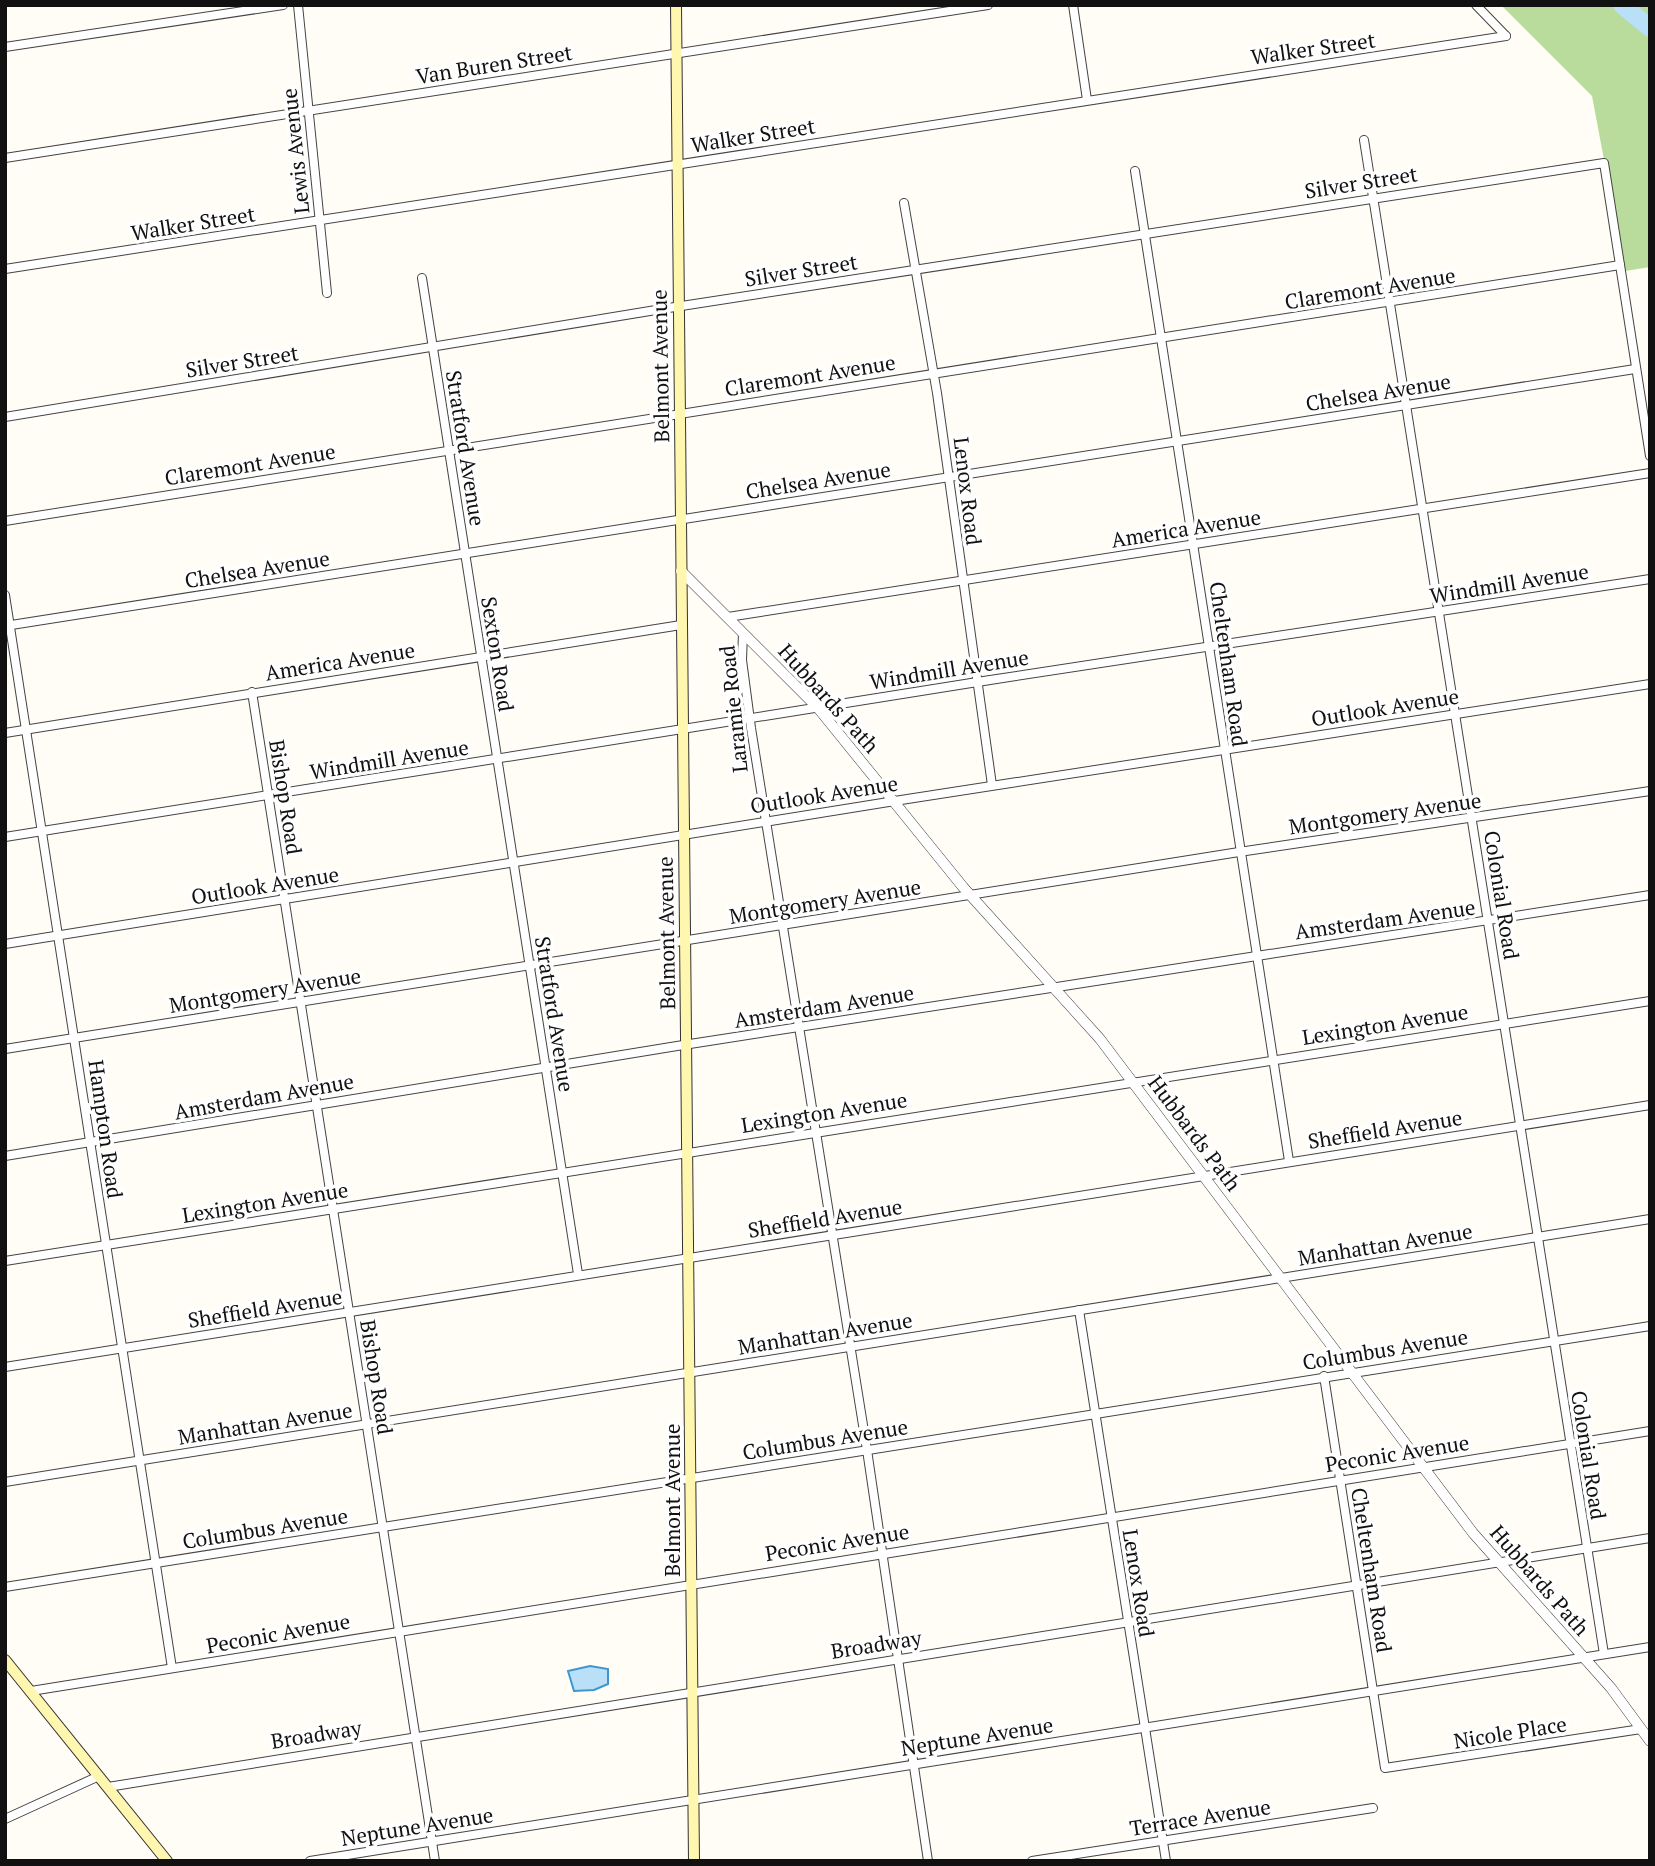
<svg xmlns="http://www.w3.org/2000/svg" width="1655" height="1866" font-family="'PT Serif',serif">
	<rect width="100%" height="100%" fill="#fffdf5"/>
	<!-- forest -->
	<path fill="#b9dc9c" d="M1501 5H1650V267L1625 271 1592 96Z"/>
	<!-- water -->
	<path fill="#b9e0f7" stroke="#3f96cf" stroke-width="2" d="M590 1666 608 1669V1684L594 1690 574 1691 568 1671Z"/>
	<g fill="none" stroke-linecap="round" stroke-linejoin="round">
		<!-- river -->
		<path stroke="#b9e0f7" stroke-width="18" d="M1622 5 1650 28"/>
		<!-- minor casing -->
		<g stroke="#444" stroke-width="10">
			<g id="minor">
				<path d="M298 5 327 293"/>
				<path d="M1073 5 1087 100"/>
				<path d="M1476 5 1506 36"/>
				<path d="M5 47 283 5"/>
				<path d="M1364 140 1604 1654"/>
				<path d="M5 158 988 5"/>
				<path d="M1135 171 1289 1161"/>
				<path d="M904 203 937 393 992 785"/>
				<path d="M5 269 1506 36"/>
				<path d="M422 278 578 1274"/>
				<path d="M5 417 662 309 1604 163 1650 456"/>
				<path d="M5 521 1620 265"/>
				<path d="M5 595 172 1668"/>
				<path d="M728 617 1650 473"/>
				<path d="M5 626 1635 369"/>
				<path d="M743 633 742 660 751 728 867 1450 928 1861"/>
				<path d="M252 692 435 1861"/>
				<path d="M5 733 681 625"/>
				<path d="M5 837 990 680 1650 579"/>
				<path d="M5 944 901 800 1650 684"/>
				<path d="M5 1049 1239 852 1650 791"/>
				<path d="M5 1156 677 1046 1650 895"/>
				<path d="M5 1261 1650 1001"/>
				<path d="M1079 1310 1166 1861"/>
				<path d="M5 1367 1650 1105"/>
				<path d="M1324 1376 1385 1768 1641 1729"/>
				<path d="M5 1482 1650 1219"/>
				<path d="M5 1587 1650 1326"/>
				<path d="M31 1691 1650 1431"/>
				<path d="M108 1787 1650 1538"/>
				<path d="M5 1819 99 1776"/>
				<path d="M310 1861 1650 1647"/>
				<path d="M1032 1861 1373 1808"/>
			</g>
		</g>
		<!-- tertiary casing -->
		<g stroke="#444" stroke-width="11">
			<path id="tertiary" d="M681 571 818 708 963 887 1100 1039 1473 1533 1611 1688 1650 1741"/>
		</g>
		<!-- secondary casing -->
		<g stroke="#333" stroke-width="12">
			<g id="secondary">
				<path d="M676 5 694 1861"/>
				<path d="M5 1660 167 1861"/>
			</g>
		</g>
		<!-- minor -->
		<use href="#minor" stroke="#fff" stroke-width="8"/>
		<!-- tertiary -->
		<use href="#tertiary" stroke="#fff" stroke-width="10"/>
		<!-- secondary -->
		<use href="#secondary" stroke="#fff6b0" stroke-width="10"/>
	</g>
	<g text-anchor="middle" dominant-baseline="central" stroke-width="7" stroke-linejoin="round" paint-order="stroke">
		<!-- street labels -->
		<g font-size="21" fill="#111" stroke="#fff">
			<text transform="translate(1313 48) rotate(-8)">Walker Street</text>
			<text transform="translate(494 64) rotate(-9)">Van Buren Street</text>
			<text transform="translate(753 135) rotate(-9)">Walker Street</text>
			<text transform="translate(295 151) rotate(-96)">Lewis Avenue</text>
			<text transform="translate(1361 182) rotate(-9)">Silver Street</text>
			<text transform="translate(193 223) rotate(-9)">Walker Street</text>
			<text transform="translate(801 270) rotate(-9)">Silver Street</text>
			<text transform="translate(1370 288) rotate(-9)">Claremont Avenue</text>
			<text transform="translate(242 361) rotate(-9)">Silver Street</text>
			<text transform="translate(660 366) rotate(-91)">Belmont Avenue</text>
			<text transform="translate(810 375) rotate(-9)">Claremont Avenue</text>
			<text transform="translate(1378 392) rotate(-9)">Chelsea Avenue</text>
			<text transform="translate(466 448) rotate(81)">Stratford Avenue</text>
			<text transform="translate(250 464) rotate(-9)">Claremont Avenue</text>
			<text transform="translate(818 480) rotate(-9)">Chelsea Avenue</text>
			<text transform="translate(968 491) rotate(83)">Lenox Road</text>
			<text transform="translate(1186 528) rotate(-9)">America Avenue</text>
			<text transform="translate(257 569) rotate(-9)">Chelsea Avenue</text>
			<text transform="translate(1509 583) rotate(-9)">Windmill Avenue</text>
			<text transform="translate(498 654) rotate(81)">Sexton Road</text>
			<text transform="translate(340 661) rotate(-9)">America Avenue</text>
			<text transform="translate(1229 664) rotate(82)">Cheltenham Road</text>
			<text transform="translate(949 669) rotate(-9)">Windmill Avenue</text>
			<text transform="translate(829 698) rotate(48)">Hubbards Path</text>
			<text transform="translate(1385 707) rotate(-9)">Outlook Avenue</text>
			<text transform="translate(733 709) rotate(-96)">Laramie Road</text>
			<text transform="translate(389 759) rotate(-9)">Windmill Avenue</text>
			<text transform="translate(824 794) rotate(-9)">Outlook Avenue</text>
			<text transform="translate(286 797) rotate(81)">Bishop Road</text>
			<text transform="translate(1385 813) rotate(-8)">Montgomery Avenue</text>
			<text transform="translate(265 885) rotate(-9)">Outlook Avenue</text>
			<text transform="translate(1502 895) rotate(81)">Colonial Road</text>
			<text transform="translate(825 901) rotate(-9)">Montgomery Avenue</text>
			<text transform="translate(1385 919) rotate(-8)">Amsterdam Avenue</text>
			<text transform="translate(666 933) rotate(-91)">Belmont Avenue</text>
			<text transform="translate(265 990) rotate(-9)">Montgomery Avenue</text>
			<text transform="translate(824 1006) rotate(-9)">Amsterdam Avenue</text>
			<text transform="translate(555 1014) rotate(81)">Stratford Avenue</text>
			<text transform="translate(1385 1024) rotate(-9)">Lexington Avenue</text>
			<text transform="translate(264 1096) rotate(-10)">Amsterdam Avenue</text>
			<text transform="translate(824 1112) rotate(-9)">Lexington Avenue</text>
			<text transform="translate(106 1129) rotate(82)">Hampton Road</text>
			<text transform="translate(1385 1129) rotate(-9)">Sheffield Avenue</text>
			<text transform="translate(1195 1133) rotate(53)">Hubbards Path</text>
			<text transform="translate(265 1202) rotate(-9)">Lexington Avenue</text>
			<text transform="translate(825 1218) rotate(-9)">Sheffield Avenue</text>
			<text transform="translate(1385 1244) rotate(-9)">Manhattan Avenue</text>
			<text transform="translate(265 1308) rotate(-9)">Sheffield Avenue</text>
			<text transform="translate(825 1333) rotate(-9)">Manhattan Avenue</text>
			<text transform="translate(1385 1349) rotate(-9)">Columbus Avenue</text>
			<text transform="translate(377 1377) rotate(81)">Bishop Road</text>
			<text transform="translate(265 1423) rotate(-9)">Manhattan Avenue</text>
			<text transform="translate(825 1439) rotate(-9)">Columbus Avenue</text>
			<text transform="translate(1397 1453) rotate(-9)">Peconic Avenue</text>
			<text transform="translate(1589 1455) rotate(81)">Colonial Road</text>
			<text transform="translate(672 1500) rotate(-90)">Belmont Avenue</text>
			<text transform="translate(265 1528) rotate(-9)">Columbus Avenue</text>
			<text transform="translate(837 1542) rotate(-9)">Peconic Avenue</text>
			<text transform="translate(1372 1570) rotate(81)">Cheltenham Road</text>
			<text transform="translate(1540 1580) rotate(49)">Hubbards Path</text>
			<text transform="translate(1139 1583) rotate(81)">Lenox Road</text>
			<text transform="translate(278 1633) rotate(-10)">Peconic Avenue</text>
			<text transform="translate(876 1644) rotate(-9)">Broadway</text>
			<text transform="translate(1510 1732) rotate(-9)">Nicole Place</text>
			<text transform="translate(316 1734) rotate(-9)">Broadway</text>
			<text transform="translate(977 1736) rotate(-9)">Neptune Avenue</text>
			<text transform="translate(1200 1817) rotate(-9)">Terrace Avenue</text>
			<text transform="translate(417 1826) rotate(-9)">Neptune Avenue</text>
		</g>
	</g>
	<!-- border -->
	<rect width="1655" height="1866" fill="none" stroke="#111111" stroke-width="14"/>
</svg>
